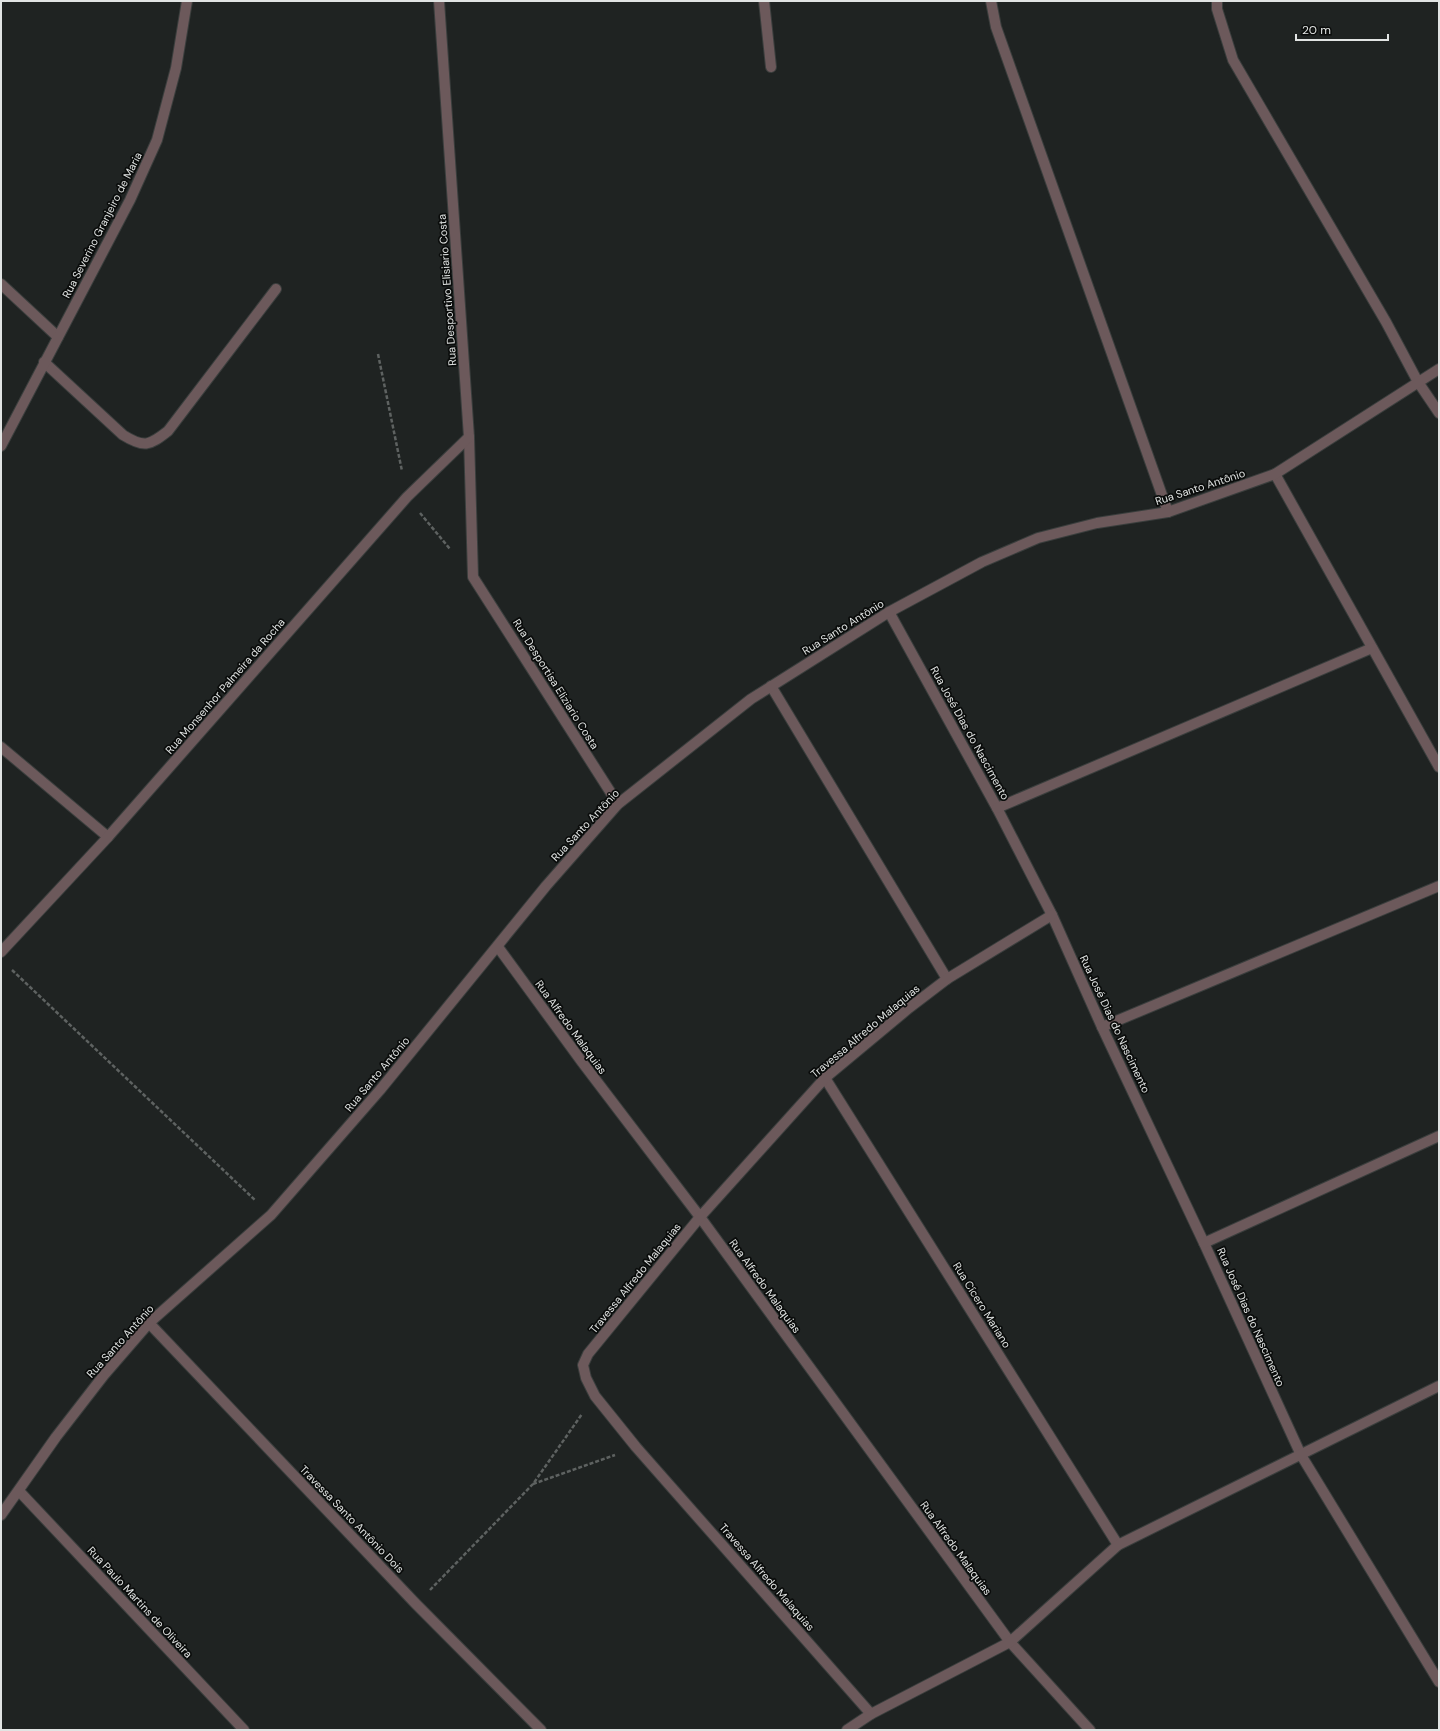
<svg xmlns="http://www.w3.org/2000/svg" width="1440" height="1731" font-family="'DM Sans',sans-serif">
	<rect width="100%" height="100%" fill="#1f2322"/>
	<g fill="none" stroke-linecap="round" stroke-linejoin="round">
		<!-- minor casing -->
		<g stroke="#3a3e3d" stroke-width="12">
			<g id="minor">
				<path d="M439 1 469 437 473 577 618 804"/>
				<path d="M764 1 771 67"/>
				<path d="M991 1 996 27 1168 512"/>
				<path d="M1217 1V9L1233 60 1386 322 1418 382 1439 413"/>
				<path d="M1 284 58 337"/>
				<path d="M44 362 123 435C144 448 149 446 168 431L276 289"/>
				<path d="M1 446 130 200 157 140 176 68 187 1"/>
				<path d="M1275 474 1439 767"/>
				<path d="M889 612 997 808 1052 915 1102 1027 1204 1243 1301 1455 1439 1682"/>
				<path d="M771 686 947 979"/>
				<path d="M1 747 108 837"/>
				<path d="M997 808 1372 648"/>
				<path d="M498 947 582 1062 700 1217 1010 1642 1090 1730"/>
				<path d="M1 952 108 837 407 497 469 437"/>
				<path d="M1102 1027 1439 886"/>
				<path d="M825 1078 1118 1545"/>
				<path d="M1204 1243 1439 1136"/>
				<path d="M149 1323 416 1604 541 1730"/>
				<path d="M19 1491 244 1730"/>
				<path d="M1 1515 56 1437 104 1375 149 1323 271 1215 380 1090 546 886 618 804 751 699 889 612 982 562 1038 538 1097 523 1168 512 1275 474 1439 369"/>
				<path d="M871 1714 636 1447 595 1396 586 1378 583 1365 588 1354 700 1217 825 1078 909 1008 947 979 1052 915"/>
				<path d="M847 1730 871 1714 1010 1642 1118 1545 1439 1386"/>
			</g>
		</g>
		<!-- path -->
		<g stroke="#5e6261" stroke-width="2.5" stroke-dasharray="4 2" stroke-linecap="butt">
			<path d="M378 354 402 471"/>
			<path d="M420 513 450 549"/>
			<path d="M12 970 256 1201"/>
			<path d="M533 1484 615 1455"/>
			<path d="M430 1590 533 1484 582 1414"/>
		</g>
		<!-- minor -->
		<use href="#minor" stroke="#6c595b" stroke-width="10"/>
	</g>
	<g text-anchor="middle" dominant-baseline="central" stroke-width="3.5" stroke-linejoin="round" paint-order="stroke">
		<!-- street labels -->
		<g font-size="11" fill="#e1e4e3" stroke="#0a0c0b">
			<text transform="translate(102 225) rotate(-63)">Rua Severino Granjeiro de Maria</text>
			<text transform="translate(447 290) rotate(-94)">Rua Desportivo Elisiario Costa</text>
			<text transform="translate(1200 487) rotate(-18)">Rua Santo Antônio</text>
			<text transform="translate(843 627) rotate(-32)">Rua Santo Antônio</text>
			<text transform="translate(556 684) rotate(58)">Rua Desportisa Eliziario Costa</text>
			<text transform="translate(225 686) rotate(-49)">Rua Monsenhor Palmeira da Rocha</text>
			<text transform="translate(970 733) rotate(61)">Rua José Dias do Nascimento</text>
			<text transform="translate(585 825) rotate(-47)">Rua Santo Antônio</text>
			<text transform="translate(1115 1024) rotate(65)">Rua José Dias do Nascimento</text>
			<text transform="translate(571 1027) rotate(54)">Rua Alfredo Malaquias</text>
			<text transform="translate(865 1031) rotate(-40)">Travessa Alfredo Malaquias</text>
			<text transform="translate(377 1074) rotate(-50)">Rua Santo Antônio</text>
			<text transform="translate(635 1278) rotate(-51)">Travessa Alfredo Malaquias</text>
			<text transform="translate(765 1286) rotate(54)">Rua Alfredo Malaquias</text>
			<text transform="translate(982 1305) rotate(58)">Rua Cícero Mariano</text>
			<text transform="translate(1251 1317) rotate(66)">Rua José Dias do Nascimento</text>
			<text transform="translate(120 1341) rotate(-48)">Rua Santo Antônio</text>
			<text transform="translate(352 1519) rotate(46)">Travessa Santo Antônio Dois</text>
			<text transform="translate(956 1548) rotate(54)">Rua Alfredo Malaquias</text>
			<text transform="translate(767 1577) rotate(49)">Travessa Alfredo Malaquias</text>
			<text transform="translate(140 1602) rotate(47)">Rua Paulo Martins de Oliveira</text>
		</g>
	</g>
	<!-- border -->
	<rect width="1440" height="1731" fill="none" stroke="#e1e4e3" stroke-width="4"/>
	<!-- scale -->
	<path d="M1296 34v6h92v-6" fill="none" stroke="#e1e4e3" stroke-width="2"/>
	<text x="1302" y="34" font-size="12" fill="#e1e4e3" stroke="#0a0c0b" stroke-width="3" paint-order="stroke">20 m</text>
</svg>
